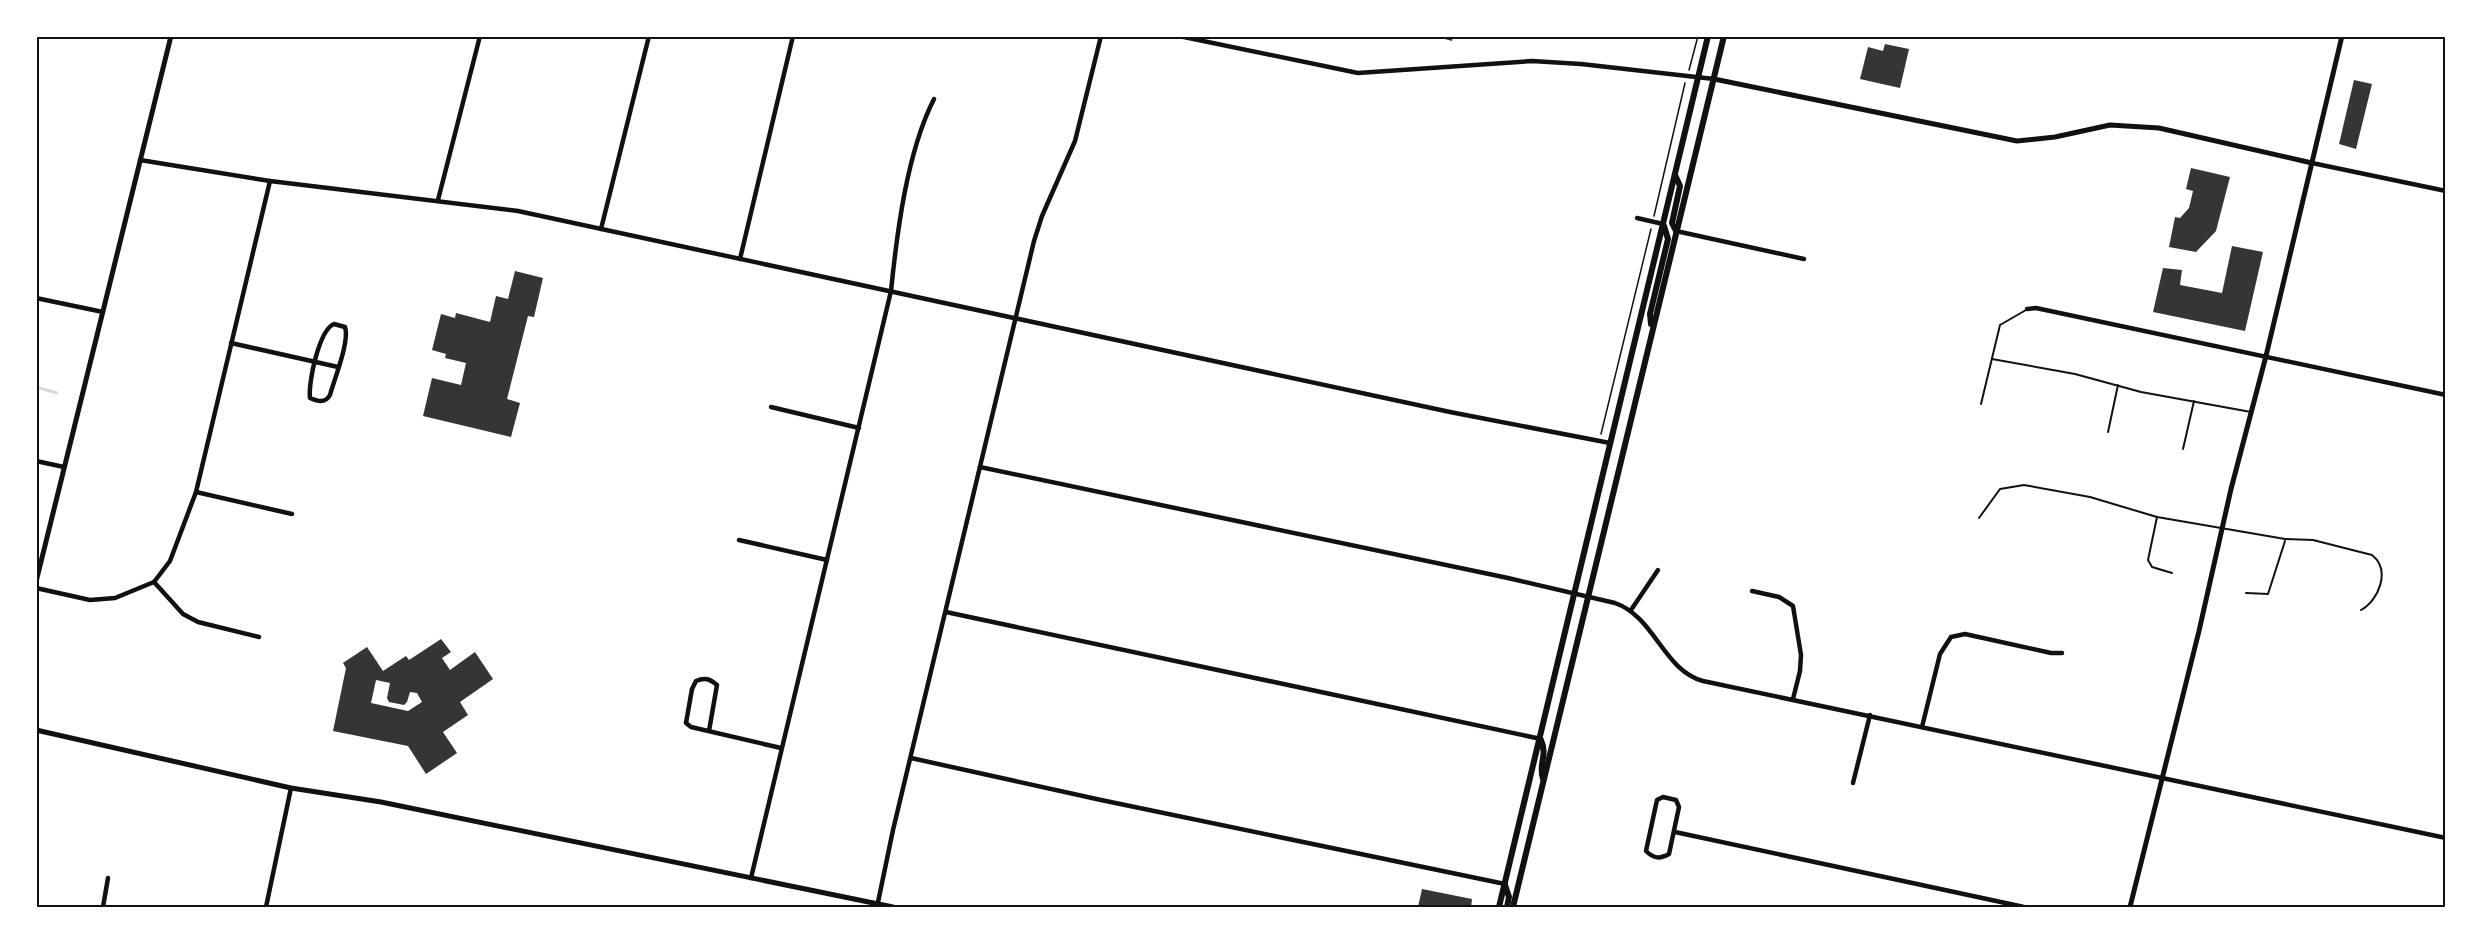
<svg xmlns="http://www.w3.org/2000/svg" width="2482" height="943" font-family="'IBM Plex Sans',sans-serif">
	<rect width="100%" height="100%" fill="#fff"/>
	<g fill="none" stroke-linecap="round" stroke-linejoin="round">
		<!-- stream -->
		<path stroke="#d9d9d9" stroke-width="3" d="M36 387 57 393"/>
	</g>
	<!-- building -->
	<g fill="#353535" fill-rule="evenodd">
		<path d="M1434 36H1453L1452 41Z"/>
		<path d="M1885 44 1909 49 1900 88 1860 79 1868 47 1883 51Z"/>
		<path d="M2354 80 2372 84 2356 149 2339 144Z"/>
		<path d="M2191 168 2230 177 2216 231 2196 252 2169 247 2175 217 2180 218 2189 208 2193 191 2186 189Z"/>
		<path d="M2232 246 2263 252 2245 331 2153 312 2163 268 2182 270 2180 285 2222 293Z"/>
		<path d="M515 271 543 278 534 317 528 316 507 399 520 403 511 437 423 416 432 378 461 385 466 363 445 358 446 354 432 350 441 314 455 318 456 313 490 322 496 296 508 299Z"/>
		<path d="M441 639 451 652 442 658 450 670 475 652 493 679 460 702 468 715 443 732 457 753 426 774 408 746 333 731 346 668 343 663 367 647 383 671 406 656 409 660ZM376 680 390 683 387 698 389 702 404 705 407 702 410 692 417 693 422 702 408 711 371 703Z"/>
		<path d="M1422 889 1472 899 1471 907H1418Z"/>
	</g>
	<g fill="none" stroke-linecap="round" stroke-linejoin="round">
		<!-- path -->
		<g stroke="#111" stroke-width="1.5">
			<path d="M1689 70 1698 36"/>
			<path d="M1654 216 1685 83"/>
			<path d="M1601 434 1651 229"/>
		</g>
		<!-- service -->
		<g stroke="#111" stroke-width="2">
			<path d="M1992 359 2075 374 2141 392 2251 412"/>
			<path d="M1981 404 2000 325 2026 310"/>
			<path d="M2108 432 2118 385"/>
			<path d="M2183 449 2194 401"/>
			<path d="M2157 517 2148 560 2152 567 2172 573"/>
			<path d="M1979 518 2000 489 2024 485 2090 497 2157 517 2285 539 2313 540 2372 555C2391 570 2379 600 2361 610"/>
			<path d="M2246 593 2268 594 2285 541"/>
		</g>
		<!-- minor -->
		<g stroke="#111" stroke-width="4.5">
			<path d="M1179 36 1358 73 1532 61 1581 64 1714 79"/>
			<path d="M140 160 270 181 518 211 1450 412 1610 443"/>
			<path d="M2312 163 2446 191"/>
			<path d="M438 200 480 36"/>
			<path d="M1637 218 1663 224"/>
			<path d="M601 229 649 36"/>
			<path d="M1676 231 1804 259"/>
			<path d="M740 259 793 36"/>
			<path d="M36 298 103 312"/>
			<path d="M2027 309 2036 308 2446 395"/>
			<path d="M334 324 345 327C350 341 334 380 330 395 325 404 317 401 310 398 308 383 319 330 334 324Z"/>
			<path d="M231 343 338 367"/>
			<path d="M771 407 859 428"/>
			<path d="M36 461 64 467"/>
			<path d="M980 467 1508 578 1615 603C1655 617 1663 670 1703 681L2446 838"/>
			<path d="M196 492 292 514"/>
			<path d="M739 540 827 560"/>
			<path d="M154 582 183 614 198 622 259 637"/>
			<path d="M36 588 90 600 115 598 154 582 170 561 196 492 270 181"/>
			<path d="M1752 591 1779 597 1793 606 1801 655 1800 671 1793 699"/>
			<path d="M1631 610 1658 570"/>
			<path d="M946 612 1541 739"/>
			<path d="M1922 727 1940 654 1951 637 1965 634 2051 653H2062"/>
			<path d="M709 731 717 685C710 679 705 677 696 681L692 689 686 723 691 727 781 748"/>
			<path d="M911 758 1101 800 1505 884"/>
			<path d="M1853 783 1870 715"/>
			<path d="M1663 797 1676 800 1679 807 1669 854C1660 859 1654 859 1646 851L1657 800Z"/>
			<path d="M1675 832 2024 907"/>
			<path d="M751 878 891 291C897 232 907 152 934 99"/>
			<path d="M103 907 108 878"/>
			<path d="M266 907 291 788"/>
			<path d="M877 907 893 830 1034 241 1042 216 1075 141 1101 36"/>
		</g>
		<!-- tertiary -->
		<g stroke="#111" stroke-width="5">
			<path d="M1714 79 2017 141 2055 137 2110 125 2159 128 2312 163"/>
			<path d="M36 582 171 36"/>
			<path d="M36 730 291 788 381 802 893 907"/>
			<path d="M2130 907 2199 631 2231 489 2266 356 2342 36"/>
		</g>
		<!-- secondary -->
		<g stroke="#111" stroke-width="6">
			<path d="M1675 175 1680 186 1672 223 1676 231"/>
			<path d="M1651 324 1650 314 1668 239 1664 226"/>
			<path d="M1541 740C1548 756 1538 764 1543 779"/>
			<path d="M1505 885 1509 897 1507 907"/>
			<path d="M1499 907 1708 36"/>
			<path d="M1513 907 1724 36"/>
		</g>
	</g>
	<!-- border -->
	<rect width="2482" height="943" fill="none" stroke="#ffffff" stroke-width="75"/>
	<rect x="38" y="38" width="2406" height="868" fill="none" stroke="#111" stroke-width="2"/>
</svg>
